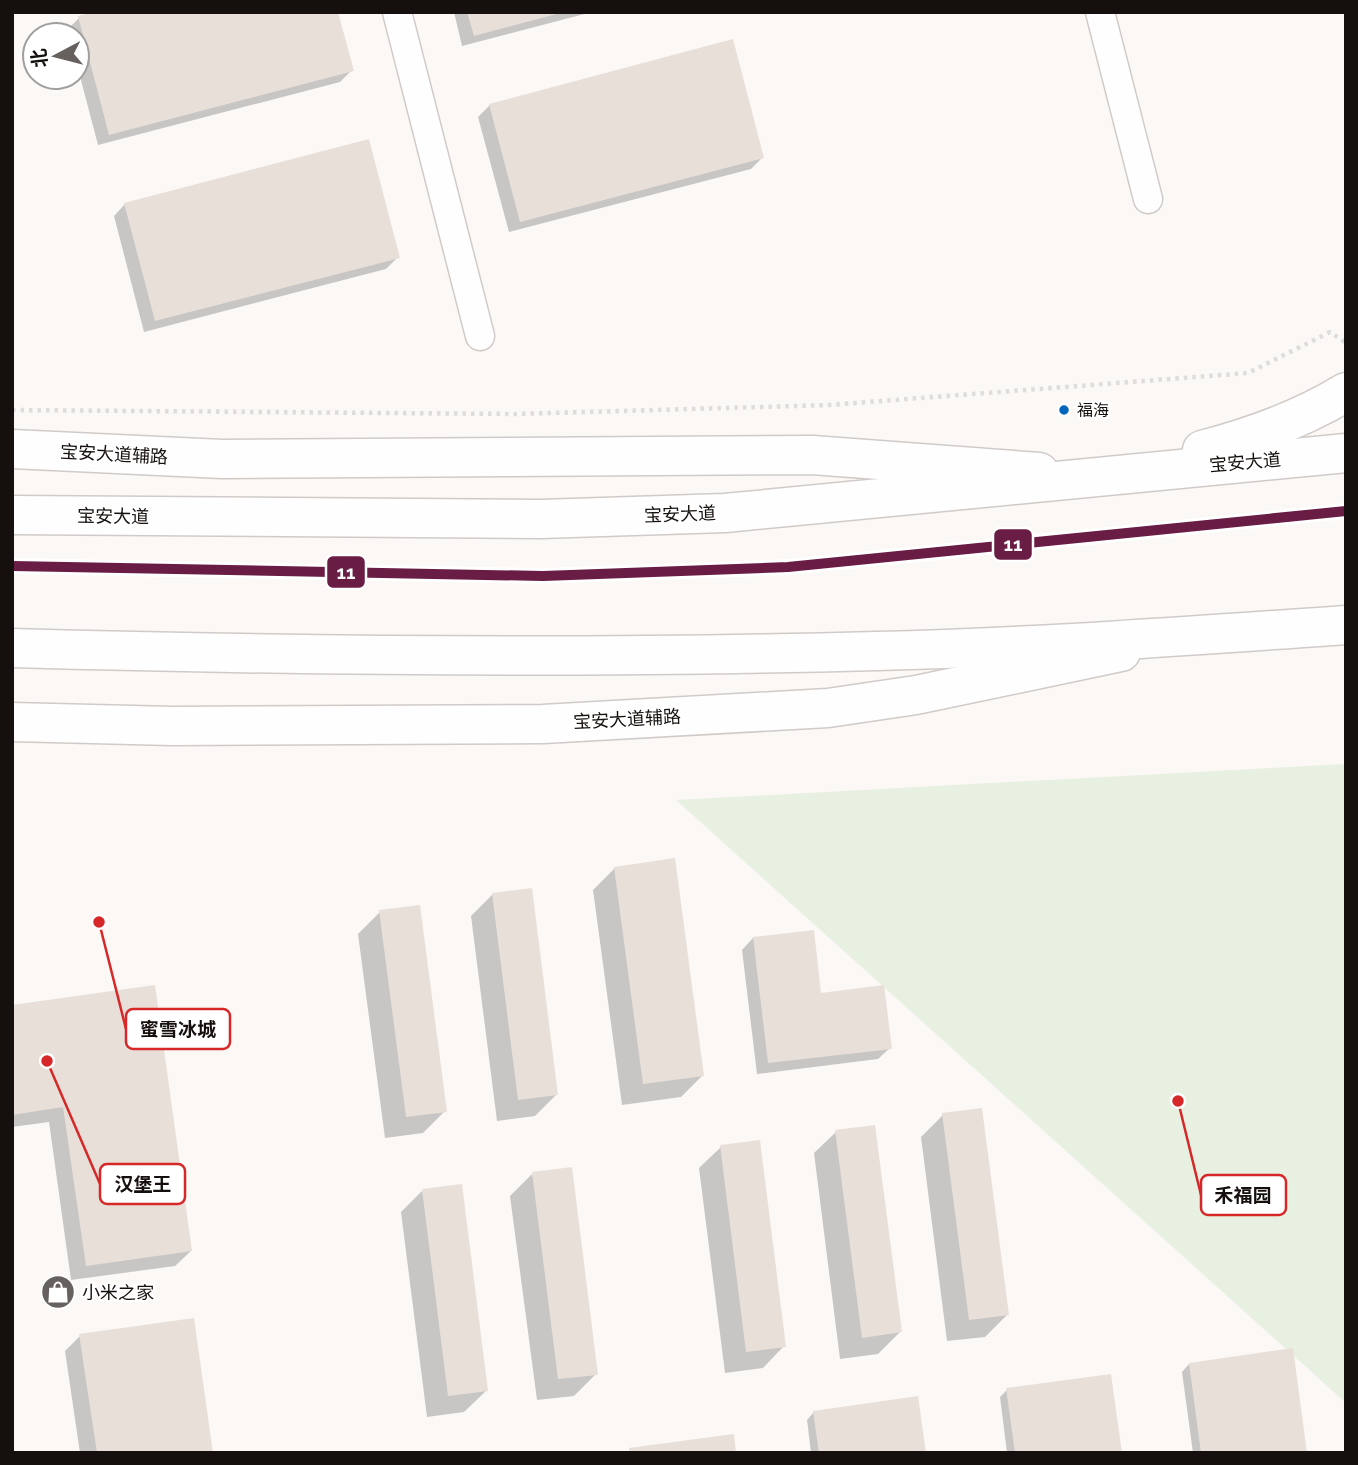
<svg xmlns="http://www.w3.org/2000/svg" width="1358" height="1465" font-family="Raleway,'Noto Sans SC',sans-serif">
	<rect width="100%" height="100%" fill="#fbf8f5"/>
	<!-- green -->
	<path fill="#e8f0e1" d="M1346 764V1403L676 800Z"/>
	<!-- shadow -->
	<g fill="#0003">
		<path d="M454 12H592L462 46Z"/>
		<path d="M79 18 352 70 340 82 98 145 77 65V35H69L68 29Z"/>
		<path d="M490 105 762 158 751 169 509 232 478 117Z"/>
		<path d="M125 204 398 257 386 269 144 332 114 216Z"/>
		<path d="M615 868 703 1075 681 1097 622 1105 593 890Z"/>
		<path d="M493 894 557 1094 535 1116 497 1121 471 916Z"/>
		<path d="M380 912 445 1111 423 1133 385 1138 358 934Z"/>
		<path d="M753 938 819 995 890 1048 878 1059 757 1074 742 950Z"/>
		<path d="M12 1007 191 1251 175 1266 71 1280 49 1122 12 1127Z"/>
		<path d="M943 1115 1007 1315 985 1337 947 1341 921 1137Z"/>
		<path d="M836 1132 900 1332 878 1354 840 1359 814 1153Z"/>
		<path d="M721 1147 784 1346 763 1368 725 1373 699 1168Z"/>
		<path d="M532 1174 596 1374 574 1396 537 1400 510 1196Z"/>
		<path d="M422 1191 486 1391 464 1412 427 1417 401 1212Z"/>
		<path d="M80 1336 212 1453H80L65 1351Z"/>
		<path d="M1189 1364 1306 1453H1193L1182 1372Z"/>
		<path d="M1007 1390 1120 1453H1007L1000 1397Z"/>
		<path d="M814 1412 924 1453H811L807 1420Z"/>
	</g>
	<!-- building -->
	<g fill="#e8dfd9">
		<path d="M94 12H338L354 71 109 135 78 16Z"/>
		<path d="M467 12H560V13L474 36Z"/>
		<path d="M733 39 764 158 520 222 489 104Z"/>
		<path d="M369 139 400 258 155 321 124 203Z"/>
		<path d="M675 858 704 1076 643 1084 614 867Z"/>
		<path d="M532 888 558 1095 518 1100 492 893Z"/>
		<path d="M420 905 447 1112 406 1117 379 910Z"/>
		<path d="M814 930 821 993 884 985 892 1049 768 1063 753 937Z"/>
		<path d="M155 985 192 1251 86 1266 63 1107 12 1115V1005Z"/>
		<path d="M982 1108 1009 1315 969 1320 942 1113Z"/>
		<path d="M875 1125 902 1332 862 1338 835 1130Z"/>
		<path d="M760 1140 786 1347 746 1352 720 1145Z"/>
		<path d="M572 1167 598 1375 558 1379 532 1172Z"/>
		<path d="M462 1184 488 1391 448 1396 422 1189Z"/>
		<path d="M194 1318 213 1453H97L79 1334Z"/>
		<path d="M1293 1348 1307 1453H1201L1189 1363Z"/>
		<path d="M1111 1374 1122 1453H1015L1006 1388Z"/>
		<path d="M918 1396 926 1453H819L813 1411Z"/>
		<path d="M734 1434 736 1453H630L629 1448Z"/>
	</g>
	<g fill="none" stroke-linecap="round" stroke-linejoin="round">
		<!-- minor casing -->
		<g stroke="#d0cbc8" stroke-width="31">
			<g id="minor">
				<path d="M397 12 480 336"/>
				<path d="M1100 12 1148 199"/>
			</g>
		</g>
		<!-- secondary casing -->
		<g stroke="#d0cbc8" stroke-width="41">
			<g id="secondary">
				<path d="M12 449 222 459 812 455 1039 472"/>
				<path d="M12 722 172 726 543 724 828 708 916 695 1121 652"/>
			</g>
		</g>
		<!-- primary casing -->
		<g stroke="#d0cbc8" stroke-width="41">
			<g id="primary">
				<path d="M1202 450C1252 437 1302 419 1346 392"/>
				<path d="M12 515 541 519 725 513 1346 453"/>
				<path d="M12 648C300 656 589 659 877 651 1034 647 1190 636 1346 625"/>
			</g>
		</g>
		<!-- path -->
		<path stroke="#dedddc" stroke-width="4.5" stroke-dasharray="3.5 5" stroke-linecap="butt" d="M12 410 516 414 829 405 1248 373 1330 332 1346 343"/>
		<!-- minor -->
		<use href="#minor" stroke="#fefefe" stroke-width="28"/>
		<!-- secondary -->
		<use href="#secondary" stroke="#fefefe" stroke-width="38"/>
		<!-- primary -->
		<use href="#primary" stroke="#fefefe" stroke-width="38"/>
		<!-- metro-1 casing -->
		<g stroke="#fff" stroke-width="16">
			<path id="metro-1" d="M12 566 543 576 788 567 1346 511"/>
		</g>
		<!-- metro-1 -->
		<use href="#metro-1" stroke="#6a1d44" stroke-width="10"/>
	</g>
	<!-- icons -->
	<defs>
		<g id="shop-disc" transform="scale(1.75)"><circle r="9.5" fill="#66615e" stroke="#fff"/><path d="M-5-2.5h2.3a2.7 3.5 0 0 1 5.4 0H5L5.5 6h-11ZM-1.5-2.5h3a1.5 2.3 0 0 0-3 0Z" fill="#fff"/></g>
	</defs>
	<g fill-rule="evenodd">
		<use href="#shop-disc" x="58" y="1292"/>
	</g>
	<!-- markers -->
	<circle fill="#0065bd" stroke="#fff" stroke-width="2.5" cx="1064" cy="410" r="6"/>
	<g text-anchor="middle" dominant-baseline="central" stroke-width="5" stroke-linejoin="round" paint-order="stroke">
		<!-- bus labels -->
		<g font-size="16" fill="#15100d" stroke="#fff" text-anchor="start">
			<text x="1077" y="410">福海</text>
		</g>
		<!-- street labels -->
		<g font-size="18" fill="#15100d" stroke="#fff">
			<text transform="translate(114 454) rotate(3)">宝安大道辅路</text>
			<text transform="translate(1245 462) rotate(-5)">宝安大道</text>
			<text transform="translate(680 514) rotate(-2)">宝安大道</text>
			<text transform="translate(113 516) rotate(1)">宝安大道</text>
			<text transform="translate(627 719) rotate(-3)">宝安大道辅路</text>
		</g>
		<!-- poi labels -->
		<g font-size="18" fill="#15100d" stroke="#fff" text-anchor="start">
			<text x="82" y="1292">小米之家</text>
		</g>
	</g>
	<!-- callouts -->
	<path fill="none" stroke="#d62828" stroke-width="2.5" d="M99 922L126 1029M47 1061L100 1184M1178 1101L1201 1195"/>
	<g fill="#d62828" stroke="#fff" stroke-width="2.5">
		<circle cx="99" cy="922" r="7"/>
		<circle cx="47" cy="1061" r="7"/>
		<circle cx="1178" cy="1101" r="7"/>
	</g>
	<g fill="#fff" stroke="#d62828" stroke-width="2.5">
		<rect x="126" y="1009" width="104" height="40" rx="7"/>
		<rect x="100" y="1164" width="85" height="40" rx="7"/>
		<rect x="1201" y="1175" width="85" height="40" rx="7"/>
	</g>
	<g font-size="19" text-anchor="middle" font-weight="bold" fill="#15100d">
		<text x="178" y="1036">蜜雪冰城</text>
		<text x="143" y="1191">汉堡王</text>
		<text x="1243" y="1202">禾福园</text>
	</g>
	<g stroke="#fff" stroke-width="2.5">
		<rect x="993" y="528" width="40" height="33" rx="7" fill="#6a1d44"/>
		<rect x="326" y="555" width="40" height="34" rx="7" fill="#6a1d44"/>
	</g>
	<g font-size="19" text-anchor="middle" font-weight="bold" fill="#fff">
		<text x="1013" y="551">11</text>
		<text x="346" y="579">11</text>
	</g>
	<!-- border -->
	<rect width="1358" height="1465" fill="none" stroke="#15100d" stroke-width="28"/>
	<!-- north arrow -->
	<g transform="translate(56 56) rotate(263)"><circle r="33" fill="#ffffff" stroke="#a19f9e" stroke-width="2"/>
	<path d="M0-5L12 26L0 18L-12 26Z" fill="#66615e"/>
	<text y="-10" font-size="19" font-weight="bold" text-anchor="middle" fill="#15100d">北</text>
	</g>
</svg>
